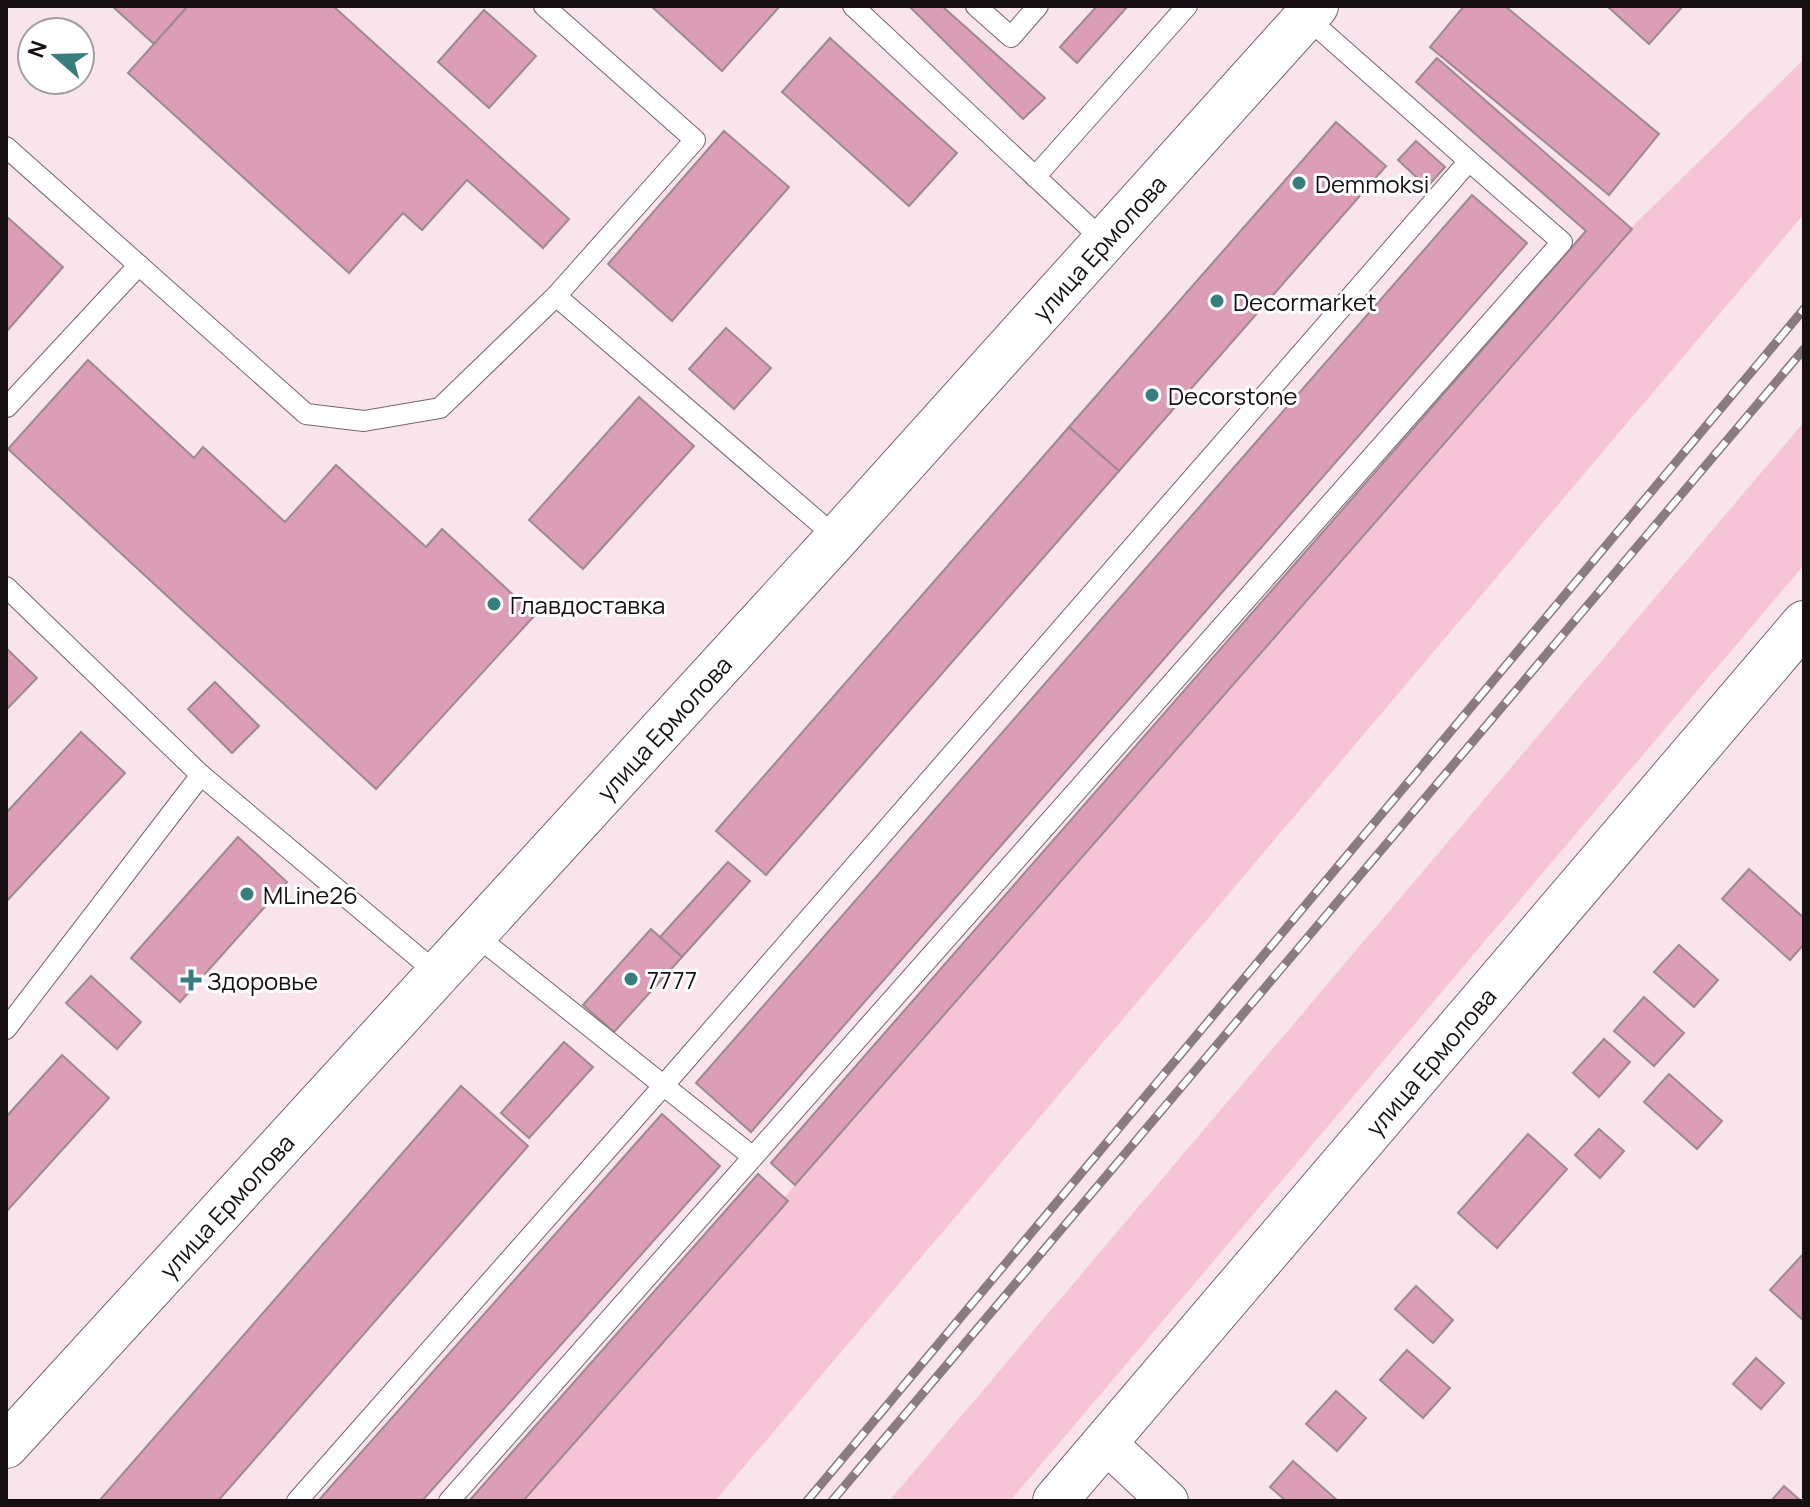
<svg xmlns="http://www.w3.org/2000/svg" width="1810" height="1507" font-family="Manrope,sans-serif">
	<rect width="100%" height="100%" fill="#fae4ec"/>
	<!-- green -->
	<g fill="#f5c4d7">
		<path d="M1804 59V214L715 1501H519L1637 222Z"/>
		<path d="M1804 422V565L1010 1501H889Z"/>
	</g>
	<!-- building -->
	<g fill="#dc9eb7" stroke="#9d8990" stroke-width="2">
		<path d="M112 6H188L154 44Z"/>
		<path d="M188 6H333L569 219 543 248 467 180 422 230 403 213 349 273 128 73Z"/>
		<path d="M651 6H780L722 71Z"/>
		<path d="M909 6H942L1045 98 1023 119Z"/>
		<path d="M1097 6H1128L1077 63 1060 47Z"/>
		<path d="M1464 6H1505L1659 134 1609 195 1430 47Z"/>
		<path d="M1607 6H1683L1649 44Z"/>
		<path d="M484 10 536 56 489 108 438 62Z"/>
		<path d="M830 38 957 153 909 206 782 92Z"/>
		<path d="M1437 58 1632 229 795 1185 771 1163 1586 231 1416 82Z"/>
		<path d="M1336 122 1386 166 1119 471 1069 427Z"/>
		<path d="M724 131 789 187 672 321 608 264Z"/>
		<path d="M1416 141 1445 167 1427 187 1398 160Z"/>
		<path d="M1472 195 1527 243 751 1132 696 1083Z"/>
		<path d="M6 216 63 267 6 332Z"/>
		<path d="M726 328 771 368 734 409 689 369Z"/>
		<path d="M88 360 194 458 203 447 285 522 336 465 426 547 442 529 535 615 376 789 8 449Z"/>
		<path d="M639 397 694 446 583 569 529 520Z"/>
		<path d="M1069 427 1119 471 766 875 716 831Z"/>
		<path d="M6 648 37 678 6 710Z"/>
		<path d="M215 682 259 726 232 753 188 709Z"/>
		<path d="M81 732 125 773 6 902V813Z"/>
		<path d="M238 837 287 882 180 1002 131 958Z"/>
		<path d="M728 862 750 881 682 957 660 937Z"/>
		<path d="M1749 869 1804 918V944L1790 960 1722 899Z"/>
		<path d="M651 929 682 957 614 1032 583 1005Z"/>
		<path d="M1679 945 1718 980 1694 1007 1654 972Z"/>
		<path d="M91 976 141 1022 117 1049 66 1003Z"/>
		<path d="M1644 997 1684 1033 1654 1066 1614 1031Z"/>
		<path d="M1604 1039 1630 1062 1599 1097 1573 1073Z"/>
		<path d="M564 1042 593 1067 529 1138 501 1113Z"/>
		<path d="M62 1055 109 1098 6 1212V1117Z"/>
		<path d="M1669 1074 1722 1121 1697 1149 1644 1102Z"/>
		<path d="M461 1086 528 1146 218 1501H99Z"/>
		<path d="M662 1114 720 1166 422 1501H318Z"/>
		<path d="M1599 1129 1624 1151 1600 1178 1575 1155Z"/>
		<path d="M1528 1134 1567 1169 1497 1248 1458 1213Z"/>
		<path d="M758 1174 788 1201 523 1501H469Z"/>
		<path d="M1804 1253V1321L1770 1290Z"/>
		<path d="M1416 1286 1453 1320 1433 1343 1395 1309Z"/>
		<path d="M1407 1350 1450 1388 1423 1418 1380 1380Z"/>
		<path d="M1756 1358 1784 1383 1761 1409 1733 1384Z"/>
		<path d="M1336 1391 1366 1418 1337 1451 1306 1424Z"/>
		<path d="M1293 1461 1338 1501H1286L1270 1487Z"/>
		<path d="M1784 1486 1801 1501H1771Z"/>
	</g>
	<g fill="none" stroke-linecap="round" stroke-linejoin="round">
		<!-- lane casing -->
		<g stroke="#77656c" stroke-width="22">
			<g id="lane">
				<path d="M544 6 695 140 556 296"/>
				<path d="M853 6 1105 242"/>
				<path d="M976 6 1011 37 1038 6"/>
				<path d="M1306 17 1469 161"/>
				<path d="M6 147 306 414 364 421 440 408 556 296 837 538"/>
				<path d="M1035 177 1187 6"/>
				<path d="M7 407 139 265"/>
				<path d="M6 587 201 775 438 974"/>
				<path d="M474 934 753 1157"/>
				<path d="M6 1029 201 775"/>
				<path d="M297 1501 664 1085 1469 161 1562 242 449 1501"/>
			</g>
		</g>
		<!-- street casing -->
		<g stroke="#77656c" stroke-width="42">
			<path id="street" d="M1106 1443 1168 1501"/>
		</g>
		<!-- secondary casing -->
		<g stroke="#77656c" stroke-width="46">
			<g id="secondary">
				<path id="s1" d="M6 1446 837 538 1316 6"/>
				<path id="s2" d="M1055 1501 1804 623"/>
			</g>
		</g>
		<!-- lane -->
		<use href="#lane" stroke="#fff" stroke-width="20"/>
		<!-- street -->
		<use href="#street" stroke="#fff" stroke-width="40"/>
		<!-- secondary -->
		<use href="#secondary" stroke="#fff" stroke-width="44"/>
		<!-- rail casing -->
		<g stroke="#8a7b81" stroke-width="9">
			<g id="rail">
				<path d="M807 1501 1804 309"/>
				<path d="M832 1501 1804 349"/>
			</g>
		</g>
		<!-- rail -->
		<use href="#rail" stroke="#fff" stroke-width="6" stroke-dasharray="18" stroke-linecap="butt"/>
	</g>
	<!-- markers -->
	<g fill="#367f7e" stroke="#fff" stroke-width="3">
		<circle cx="1299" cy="183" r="8"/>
		<circle cx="1217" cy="301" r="8"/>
		<circle cx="1152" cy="395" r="8"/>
		<circle cx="494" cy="604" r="8"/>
		<circle cx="247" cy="894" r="8"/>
		<circle cx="631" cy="979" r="8"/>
		<path d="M187 968h8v8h8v8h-8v8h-8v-8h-8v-8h8z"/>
	</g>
	<g text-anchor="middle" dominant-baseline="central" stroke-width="6" stroke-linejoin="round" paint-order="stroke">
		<!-- poi labels -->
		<g font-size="24" fill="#160f12" stroke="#fff" text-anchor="start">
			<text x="1315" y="183">Demmoksi</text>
			<text x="1233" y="301">Decormarket</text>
			<text x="1168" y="395">Decorstone</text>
			<text x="510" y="604">Главдоставка</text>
			<text x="263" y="894">MLine26</text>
			<text x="647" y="979">7777</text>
			<text x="207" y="980">Здоровье</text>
		</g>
		<!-- street labels -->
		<g font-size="24" fill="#160f12" stroke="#fff">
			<text stroke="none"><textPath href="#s1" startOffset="1622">улица Ермолова</textPath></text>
			<text stroke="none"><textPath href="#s1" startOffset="974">улица Ермолова</textPath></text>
			<text stroke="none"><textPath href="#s2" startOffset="578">улица Ермолова</textPath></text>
			<text stroke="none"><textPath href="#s1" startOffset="326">улица Ермолова</textPath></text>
		</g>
	</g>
	<!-- border -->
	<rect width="1810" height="1507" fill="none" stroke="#160f12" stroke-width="16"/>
	<!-- north arrow -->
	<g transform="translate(56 56) rotate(290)"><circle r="38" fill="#ffffff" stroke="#a29fa0" stroke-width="2"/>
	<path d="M0-6L14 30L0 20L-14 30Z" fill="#367f7e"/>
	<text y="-12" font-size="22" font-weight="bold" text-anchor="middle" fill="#160f12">N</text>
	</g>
</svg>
